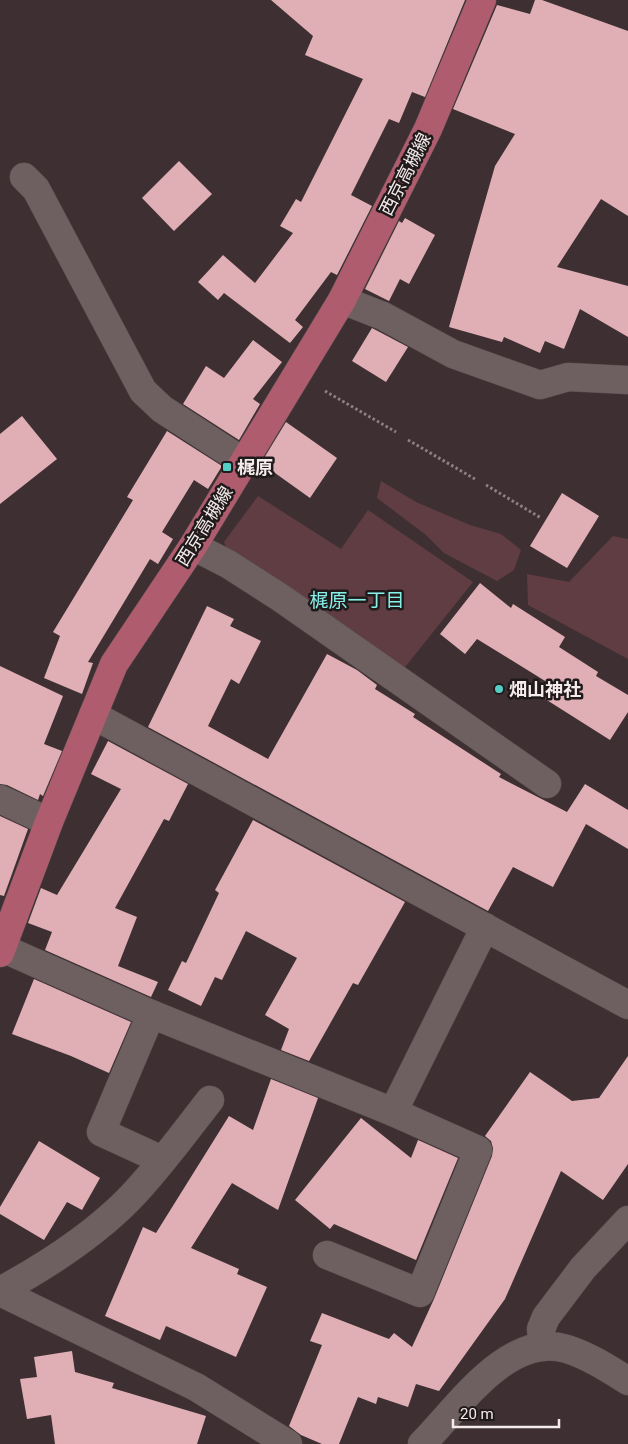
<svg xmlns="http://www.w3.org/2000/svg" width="628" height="1444" font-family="Roboto,'Noto Sans JP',sans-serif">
	<rect width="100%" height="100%" fill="#3e3032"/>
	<!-- green -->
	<g fill="#5f3d43">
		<path d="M381 481 416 502 470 525 501 534 521 550 514 570 497 581 444 553 426 535 377 498Z"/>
		<path d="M258 496 341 549 368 510 473 582 402 671 229 555 224 542Z"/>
		<path d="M613 536 628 539V659L528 605 527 574 569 582Z"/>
	</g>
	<!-- building -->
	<g fill="#e0afb6">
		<path d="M271 0H465L425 97 412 92 399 123 389 119 351 195 372 206 337 275 331 272 295 320 303 327 290 343 224 293 218 300 198 282 223 255 255 283 293 233 280 226 296 199 301 202 363 79 305 55 313 36Z"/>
		<path d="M535 0H542L628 31V216L601 199 557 267 628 286V337L580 309 564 349 545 341 540 353 504 337 502 342 449 327 495 166 515 134 453 109 497 5 530 14Z"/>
		<path d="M179 161 212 194 174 231 142 198Z"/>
		<path d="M405 218 435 235 409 284 400 279 389 301 365 289 399 221 402 223Z"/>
		<path d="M372 328 408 347 386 382 352 361Z"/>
		<path d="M253 340 282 362 253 399 260 404 239 440 183 404 206 366 224 378Z"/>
		<path d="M22 416 57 459 0 504V434Z"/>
		<path d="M286 422 337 458 310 498 261 463Z"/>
		<path d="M167 431 222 466 208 489 194 480 162 532 173 539 158 564 150 559 88 662 93 663 82 694 44 678 60 636 53 632 133 500 127 497Z"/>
		<path d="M562 493 599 516 567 568 530 546Z"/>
		<path d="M480 583 511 608 513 604 565 637 559 647 598 672 596 676 628 695V712L610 740 542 697 550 684 477 639 465 654 440 634Z"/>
		<path d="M207 606 234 619 230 626 261 641 239 684 231 679 208 726 268 759 327 654 357 670 377 685 375 689 415 714 413 717 501 774 499 777 567 812 585 784 628 810V849L586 824 553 887 513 867 488 911 148 727Z"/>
		<path d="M0 666 63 696 44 744 62 751 43 796 40 794 38 800 7 785 0 784Z"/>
		<path d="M108 741 188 784 169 821 164 819 115 908 137 917 118 966 158 982 151 997 45 950 52 932 28 923 41 888 57 895 121 789 91 774Z"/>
		<path d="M0 816 28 829 4 896 0 895Z"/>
		<path d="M253 820 405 902 358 985 353 983 309 1061 281 1050 289 1029 265 1015 297 958 246 931 222 980 215 977 201 1006 168 990 182 961 186 963 219 893 215 890Z"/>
		<path d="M34 979 131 1022 109 1073 71 1056 12 1034Z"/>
		<path d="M628 1056V1164L603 1200 561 1171 505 1299 439 1391 416 1384 408 1407 378 1397 376 1404 358 1397 339 1444H322L301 1435 289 1426 322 1345 310 1341 322 1313 389 1339 394 1333 412 1347 434 1299 492 1156 493 1148 491 1141 485 1136 530 1072 572 1101 599 1098Z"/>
		<path d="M271 1079 318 1098 278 1210 232 1183 191 1248 239 1269 237 1274 267 1287 236 1357 166 1326 160 1340 105 1316 143 1227 156 1233 229 1116 253 1130Z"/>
		<path d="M361 1118 411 1158 418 1140 458 1158 416 1260 334 1224 330 1229 295 1200Z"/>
		<path d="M39 1141 100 1178 82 1210 67 1202 44 1240 0 1214V1207Z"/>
		<path d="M72 1351 75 1372 114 1383 112 1388 206 1416 197 1444H55L51 1415 27 1419 20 1379 37 1377 34 1357Z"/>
	</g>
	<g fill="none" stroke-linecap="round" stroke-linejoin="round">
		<!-- minor casing -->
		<g stroke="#5a4f51" stroke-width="29">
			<g id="minor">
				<path d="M24 177 36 189 143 391 162 409 244 462"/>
				<path d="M342 300 383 316 453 354 540 385 568 377 628 380"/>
				<path d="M193 546 228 564 281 598 547 784"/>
				<path d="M93 715 628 1005"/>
				<path d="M0 799 49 822"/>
				<path d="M2 948 151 1014 393 1112 478 1150 420 1293 327 1255"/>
				<path d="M151 1014 101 1132 162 1160"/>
				<path d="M393 1112 485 927"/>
				<path d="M0 1291C46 1266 93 1236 130 1198 159 1168 184 1133 210 1100"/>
				<path d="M0 1292 196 1387 288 1444"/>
				<path d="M543 1347 541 1329 546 1317 583 1268 628 1220"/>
				<path d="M422 1444C458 1408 508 1331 567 1349 589 1356 609 1369 628 1381"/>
			</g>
		</g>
		<!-- major casing -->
		<g stroke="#5a4f51" stroke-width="29">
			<path id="major" d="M0 953 49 822 114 664 193 546 342 300 428 129 482 0"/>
		</g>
		<!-- path -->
		<g stroke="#8d8182" stroke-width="3" stroke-dasharray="2.5 2.5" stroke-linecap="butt">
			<path d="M325 391 396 432"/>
			<path d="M408 440 475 479"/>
			<path d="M486 485 541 518"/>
		</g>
		<!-- minor -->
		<use href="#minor" stroke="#6e6061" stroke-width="28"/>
		<!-- major -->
		<use href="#major" stroke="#af5d6e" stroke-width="28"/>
	</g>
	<!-- markers -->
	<g fill="#55cec6" stroke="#201a1b" stroke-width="2">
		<rect x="222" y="462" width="10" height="10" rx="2.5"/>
		<circle cx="499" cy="689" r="5"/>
	</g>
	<g text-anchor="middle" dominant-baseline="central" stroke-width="5" stroke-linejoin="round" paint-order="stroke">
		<!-- street labels -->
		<g font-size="18" fill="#f4ebec" stroke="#201a1b">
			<text transform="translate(405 174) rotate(-63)">西京高槻線</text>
			<text transform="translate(204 526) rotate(-58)">西京高槻線</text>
		</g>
		<!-- poi labels -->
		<g font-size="18" font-weight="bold" fill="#f4ebec" stroke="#201a1b" text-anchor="start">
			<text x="237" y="467">梶原</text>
			<text x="509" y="689">畑山神社</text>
		</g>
		<!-- neighbourhood labels -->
		<g font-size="19" fill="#87f1e9" stroke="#201a1b">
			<text x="357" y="600">梶原一丁目</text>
		</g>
	</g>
	<!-- scale -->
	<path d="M453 1419v8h106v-8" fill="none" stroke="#f4ebec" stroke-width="2.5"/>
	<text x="460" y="1419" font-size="15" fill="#f4ebec" stroke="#201a1b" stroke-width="4" paint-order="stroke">20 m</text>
</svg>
